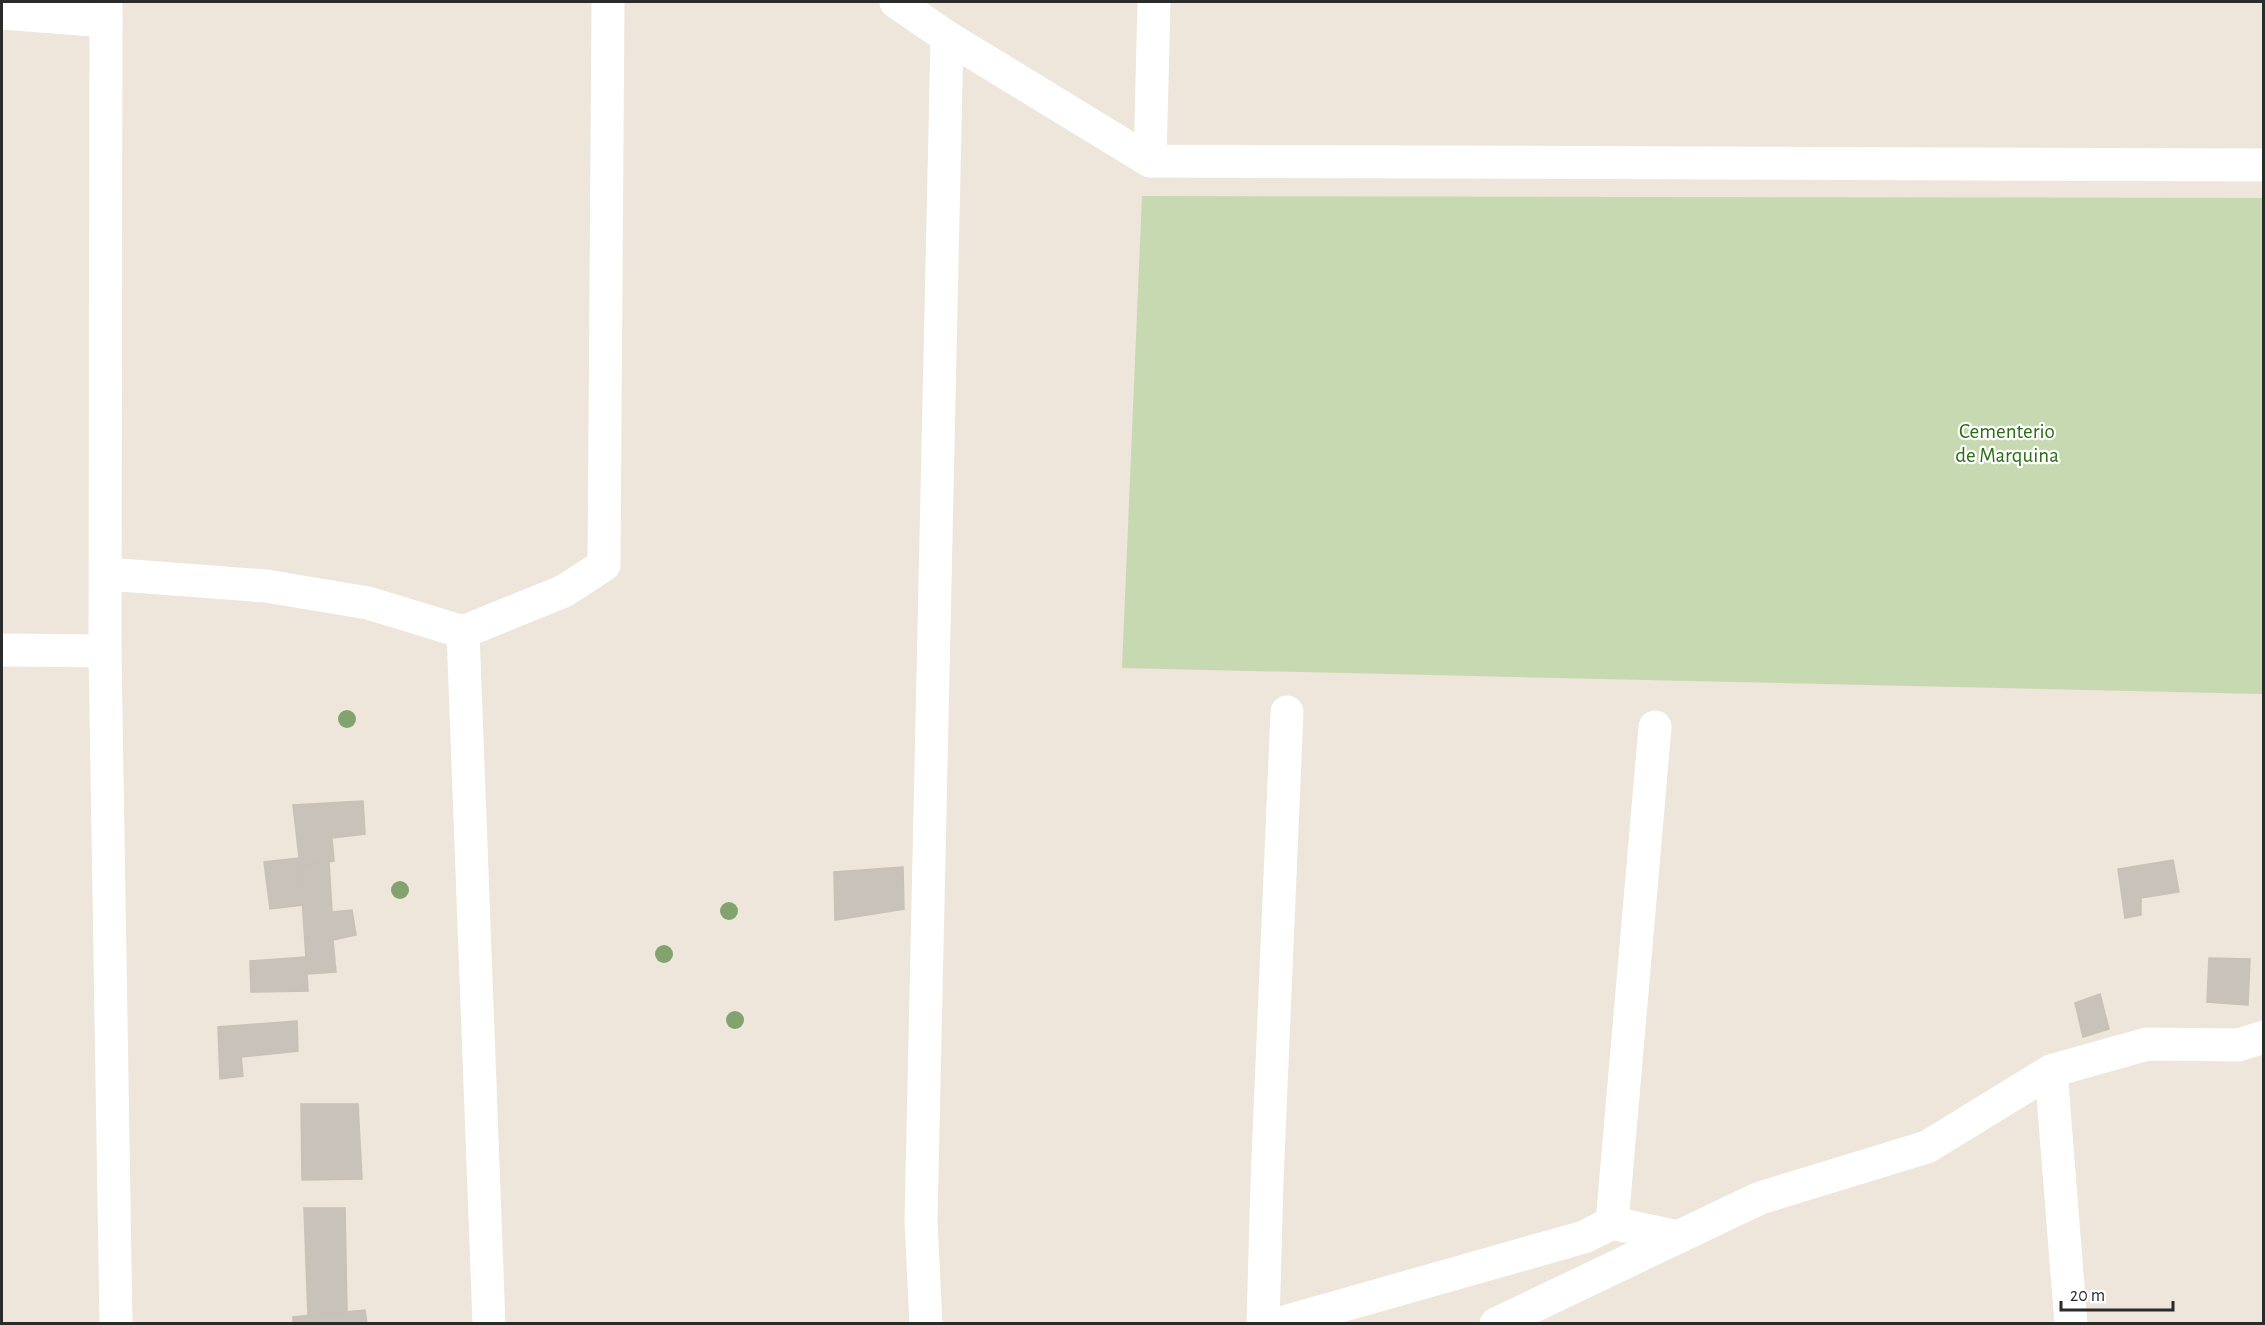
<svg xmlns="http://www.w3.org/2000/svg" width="2265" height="1325" font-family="'Alegreya Sans',sans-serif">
	<rect width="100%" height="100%" fill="#eee5db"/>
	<!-- cemetery -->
	<path fill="#c6d9b1" d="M1142 196 2263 198V694L1122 668Z"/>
	<!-- building -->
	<g fill="#c9c2bb" stroke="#c9c1b5" stroke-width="1.5">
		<path d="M363 801 365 834 332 838 334 861 300 866 293 805Z"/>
		<path d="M299 858 303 905 270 909 264 862Z"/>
		<path d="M2173 860 2179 892 2141 898V915L2125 918 2118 869Z"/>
		<path d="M329 861 332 912 352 910 356 935 333 940 336 972 307 974 300 866Z"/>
		<path d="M903 867 904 909 835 920 834 872Z"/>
		<path d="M306 957 308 991 251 992 250 961Z"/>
		<path d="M2209 958 2250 959 2248 1005 2207 1002Z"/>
		<path d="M2100 994 2109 1029 2083 1037 2075 1003Z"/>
		<path d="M297 1021 298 1051 241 1057 243 1076 220 1079 218 1027Z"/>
		<path d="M301 1104H358L362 1179 302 1180Z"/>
		<path d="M304 1208H345L347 1312 308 1316Z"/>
		<path d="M365 1310 367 1324H293V1317Z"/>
	</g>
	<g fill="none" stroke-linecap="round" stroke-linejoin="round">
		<!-- minor -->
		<g stroke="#fff" stroke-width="33">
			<path d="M106 2 105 651 116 1324"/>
			<path d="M2 13 106 21"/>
			<path d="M1150 161 1154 2"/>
			<path d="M106 574 266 586 368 603 463 632"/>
			<path d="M2 650 105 651"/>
			<path d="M2051 1071 2071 1324"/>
			<path d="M1612 1223 1655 727"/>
			<path d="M489 1324 463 632 564 591 604 565 608 2"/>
			<path d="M1263 1324 1267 1181 1287 712"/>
			<path d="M1277 1324 1584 1237 1612 1223 1678 1237"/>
			<path d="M1496 1324 1760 1198 1927 1147 2051 1071 2147 1044 2238 1045 2264 1037"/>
		</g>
		<!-- tertiary -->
		<g stroke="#fff" stroke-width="33">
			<path d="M896 2 947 37 1150 161 2264 165"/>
			<path d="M926 1324 921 1221 947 37"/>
		</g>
	</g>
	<!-- trees -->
	<g fill="#83a36e">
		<circle cx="347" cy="719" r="9"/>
		<circle cx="400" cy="890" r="9"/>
		<circle cx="729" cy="911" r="9"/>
		<circle cx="664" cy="954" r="9"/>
		<circle cx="735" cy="1020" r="9"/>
	</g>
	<g text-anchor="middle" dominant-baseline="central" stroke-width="4.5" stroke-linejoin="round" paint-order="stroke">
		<!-- park labels -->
		<g font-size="21" fill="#2b6d15" stroke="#fff">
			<text x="2007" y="431">Cementerio<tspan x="2007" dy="24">de Marquina</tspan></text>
		</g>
	</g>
	<!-- border -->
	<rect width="2265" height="1325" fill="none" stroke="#2b2b2b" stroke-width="6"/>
	<!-- scale -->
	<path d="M2061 1301v9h112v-9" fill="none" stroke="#2b2b2b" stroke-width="3"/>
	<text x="2070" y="1301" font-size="18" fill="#2b2b2b" stroke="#ffffff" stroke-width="4.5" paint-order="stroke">20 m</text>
</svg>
